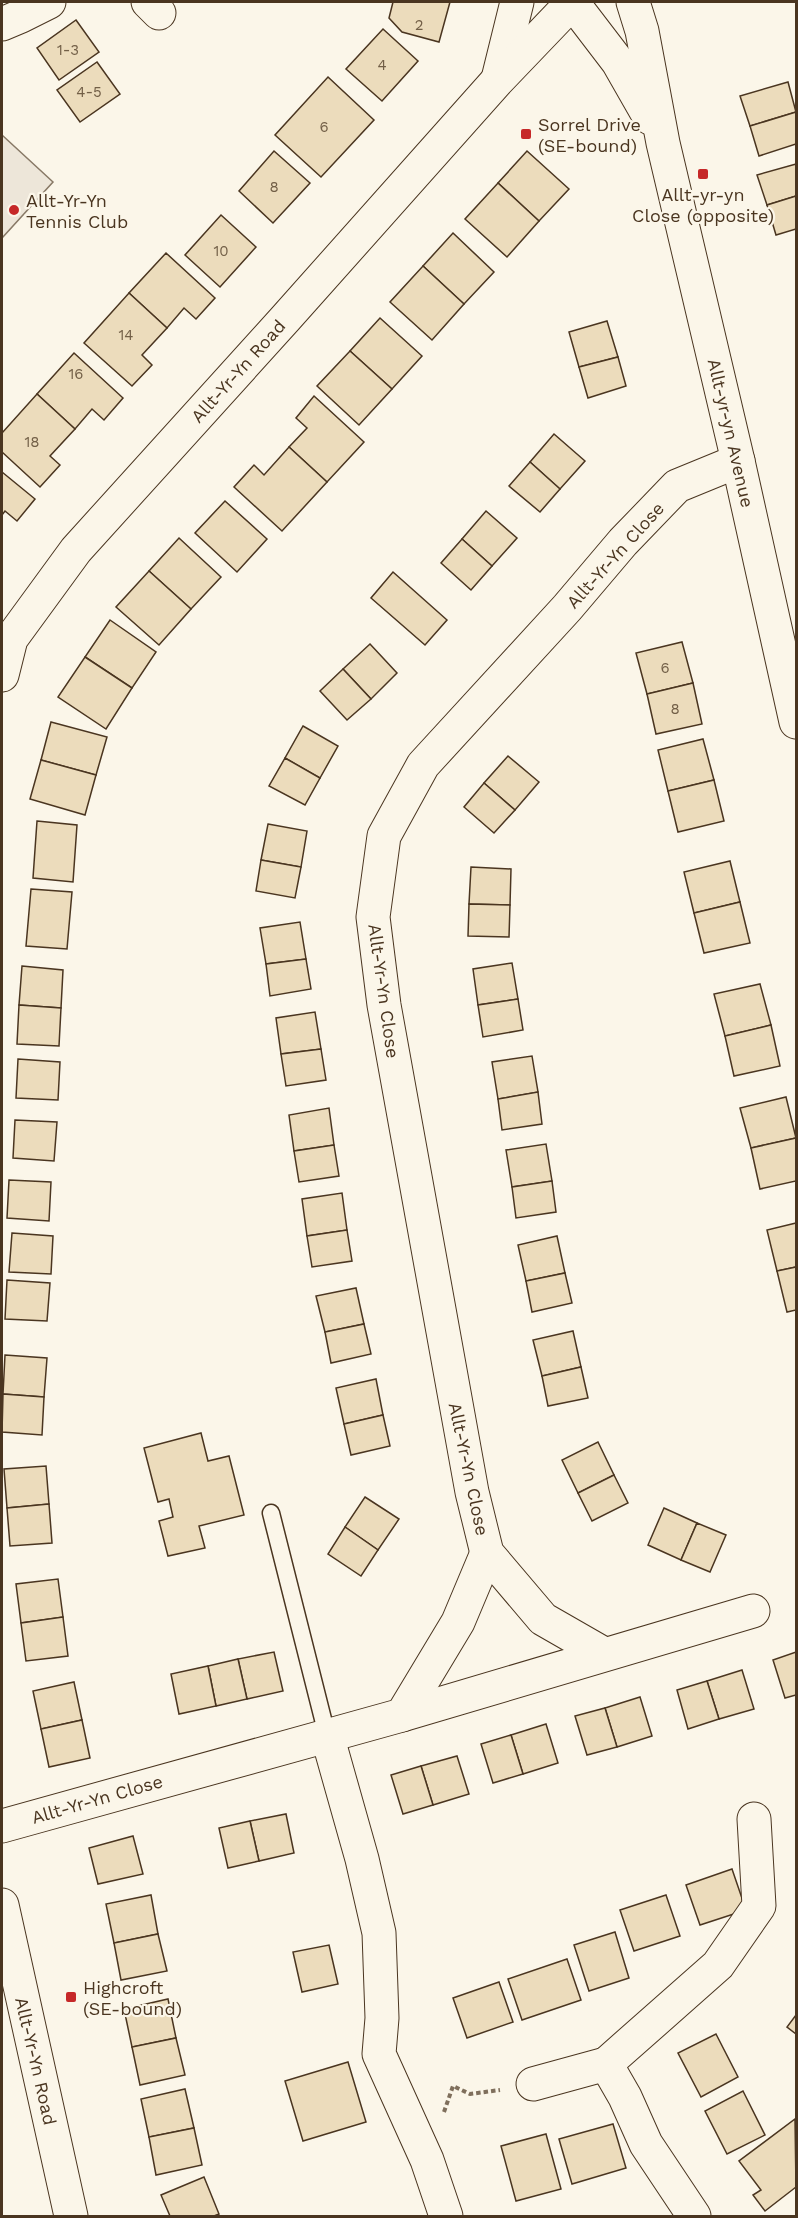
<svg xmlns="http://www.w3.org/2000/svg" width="798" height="2218" viewBox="0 0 798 2218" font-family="'Work Sans',sans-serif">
  <rect width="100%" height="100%" fill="#fbf6e9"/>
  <polygon fill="#ede6d9" stroke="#887966" stroke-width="1.5" points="2,135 53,182 2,238"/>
  <g fill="#ecdcbc" stroke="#4a3520" stroke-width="1.5">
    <polygon points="393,2 450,2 439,42 402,32 389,18"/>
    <polygon points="76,20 99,52 59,80 37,48"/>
    <polygon points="383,29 418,61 382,101 346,69"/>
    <polygon points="97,62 120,94 80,122 57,90"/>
    <polygon points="328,77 374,120 321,177 275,135"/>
    <polygon points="788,82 796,112 750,126 740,96"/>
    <polygon points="796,112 796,144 759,156 750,126"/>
    <polygon points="274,151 310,183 273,223 239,191"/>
    <polygon points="527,151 569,189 539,221 498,183"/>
    <polygon points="796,164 796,196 767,205 757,175"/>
    <polygon points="498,183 539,221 507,257 465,219"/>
    <polygon points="796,196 796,229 776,235 767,205"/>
    <polygon points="221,215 256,247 220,287 185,255"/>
    <polygon points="453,233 494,272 464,304 423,266"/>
    <polygon points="166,253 215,298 196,319 184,308 167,328 129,293"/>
    <polygon points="423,266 464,304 432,340 390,302"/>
    <polygon points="129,293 167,328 142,355 152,365 132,386 84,343"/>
    <polygon points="380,318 422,356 392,389 350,351"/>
    <polygon points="607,321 618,357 579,367 569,332"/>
    <polygon points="350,351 392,389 359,425 317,386"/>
    <polygon points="74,353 123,398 104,420 92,409 75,429 37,394"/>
    <polygon points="618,357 626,386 588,398 579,367"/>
    <polygon points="37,394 75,429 50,456 60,465 40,487 2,452 2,433"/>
    <polygon points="314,396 364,442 327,482 289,447 307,428 296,418"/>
    <polygon points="554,434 585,461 560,489 530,462"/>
    <polygon points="289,447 327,482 282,531 234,487 254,465 264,475"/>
    <polygon points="530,462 560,489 540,512 509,486"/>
    <polygon points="2,472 35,499 17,521 5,511 2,515"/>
    <polygon points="225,501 267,539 237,572 195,533"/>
    <polygon points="486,511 517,538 492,566 462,539"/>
    <polygon points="179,538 221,577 191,609 149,571"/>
    <polygon points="462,539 492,566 471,590 441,563"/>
    <polygon points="149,571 191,609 159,645 116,607"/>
    <polygon points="393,572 447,620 425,645 371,598"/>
    <polygon points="110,620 156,652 132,688 85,657"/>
    <polygon points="682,642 693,683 647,694 636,653"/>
    <polygon points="370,644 397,673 371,699 343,669"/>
    <polygon points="85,657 132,688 106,729 58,697"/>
    <polygon points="343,669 371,699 347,720 320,691"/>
    <polygon points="693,683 702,724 656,734 647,694"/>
    <polygon points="51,722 107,737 96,775 41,760"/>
    <polygon points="303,726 338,746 320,778 285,758"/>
    <polygon points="703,739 714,780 668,791 658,750"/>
    <polygon points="508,756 539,782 515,810 484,783"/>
    <polygon points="285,758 320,778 305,805 269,786"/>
    <polygon points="41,760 96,775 85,815 30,799"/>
    <polygon points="714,780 724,821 678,832 668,791"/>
    <polygon points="484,783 515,810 494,833 464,807"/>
    <polygon points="37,821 77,825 73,882 33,878"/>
    <polygon points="268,824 307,831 301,867 261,860"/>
    <polygon points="261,860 301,867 295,898 256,891"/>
    <polygon points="730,861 740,902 694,913 684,872"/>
    <polygon points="471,867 511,869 510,905 469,904"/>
    <polygon points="31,889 72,892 67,949 26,946"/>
    <polygon points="740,902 750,943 704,953 694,913"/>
    <polygon points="469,904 510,905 509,937 468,936"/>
    <polygon points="300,922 306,959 266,964 260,928"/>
    <polygon points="306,959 311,989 270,996 266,964"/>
    <polygon points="512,963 518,999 478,1005 473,969"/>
    <polygon points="22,966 63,970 61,1008 19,1005"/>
    <polygon points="760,984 771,1025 725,1036 714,994"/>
    <polygon points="518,999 523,1030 483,1037 478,1005"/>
    <polygon points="19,1005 61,1008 59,1046 17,1044"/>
    <polygon points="315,1012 321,1049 281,1054 276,1018"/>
    <polygon points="771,1025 780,1066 734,1076 725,1036"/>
    <polygon points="321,1049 326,1080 286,1086 281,1054"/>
    <polygon points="532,1056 538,1092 498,1099 492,1062"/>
    <polygon points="18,1059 60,1062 58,1100 16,1098"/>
    <polygon points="538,1092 542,1124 502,1130 498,1099"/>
    <polygon points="786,1097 796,1138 751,1148 740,1108"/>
    <polygon points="329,1108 334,1145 294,1151 289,1115"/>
    <polygon points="15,1120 57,1122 54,1161 13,1158"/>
    <polygon points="796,1138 796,1181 760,1189 751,1148"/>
    <polygon points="546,1144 552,1181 512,1187 506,1150"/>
    <polygon points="334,1145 339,1176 299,1182 294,1151"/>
    <polygon points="9,1180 51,1182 49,1221 7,1218"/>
    <polygon points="552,1181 556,1212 516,1218 512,1187"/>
    <polygon points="342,1193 347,1230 307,1236 302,1199"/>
    <polygon points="796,1223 796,1267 777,1271 767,1230"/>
    <polygon points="347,1230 352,1261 312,1267 307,1236"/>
    <polygon points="12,1233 53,1236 51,1274 9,1272"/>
    <polygon points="557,1236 565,1273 526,1281 518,1245"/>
    <polygon points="796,1267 796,1310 787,1312 777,1271"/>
    <polygon points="565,1273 572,1303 532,1312 526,1281"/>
    <polygon points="7,1280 50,1283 47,1321 5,1319"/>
    <polygon points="356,1288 364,1324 325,1332 316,1296"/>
    <polygon points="364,1324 371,1354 331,1363 325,1332"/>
    <polygon points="573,1331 581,1367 542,1376 533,1340"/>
    <polygon points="5,1355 47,1358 44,1397 3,1394"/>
    <polygon points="581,1367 588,1398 548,1406 542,1376"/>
    <polygon points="376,1379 383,1415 344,1424 336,1388"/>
    <polygon points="3,1394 44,1397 42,1435 2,1432"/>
    <polygon points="383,1415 390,1446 351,1455 344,1424"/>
    <polygon points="201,1433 208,1461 229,1456 244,1515 199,1526 205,1548 168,1556 159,1521 173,1517 169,1499 158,1502 144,1448"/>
    <polygon points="598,1442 614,1475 578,1493 562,1460"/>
    <polygon points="46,1466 49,1504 7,1508 4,1469"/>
    <polygon points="614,1475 628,1503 592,1521 578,1493"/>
    <polygon points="365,1497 399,1519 378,1550 345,1527"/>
    <polygon points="49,1504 52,1543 10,1546 7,1508"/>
    <polygon points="664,1508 697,1523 681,1560 648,1545"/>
    <polygon points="697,1523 726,1535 710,1572 681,1560"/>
    <polygon points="345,1527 378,1550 361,1576 328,1554"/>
    <polygon points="58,1579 63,1617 21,1623 16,1584"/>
    <polygon points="63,1617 68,1656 26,1661 21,1623"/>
    <polygon points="274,1652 283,1691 247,1699 238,1659"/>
    <polygon points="796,1652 796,1695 785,1698 773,1660"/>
    <polygon points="238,1659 247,1699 216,1706 208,1666"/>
    <polygon points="208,1666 216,1706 179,1714 171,1674"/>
    <polygon points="742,1670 754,1709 719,1719 707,1681"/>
    <polygon points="707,1681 719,1719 688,1729 677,1690"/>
    <polygon points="74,1682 82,1720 41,1729 33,1691"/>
    <polygon points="640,1697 652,1736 617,1747 605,1708"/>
    <polygon points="605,1708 617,1747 587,1755 575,1716"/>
    <polygon points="82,1720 90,1758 49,1767 41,1729"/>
    <polygon points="546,1724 558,1763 523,1774 511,1735"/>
    <polygon points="511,1735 523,1774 493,1783 481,1744"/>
    <polygon points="457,1756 469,1794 433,1805 421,1766"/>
    <polygon points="421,1766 433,1805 403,1814 391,1775"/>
    <polygon points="286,1814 294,1853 259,1861 250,1821"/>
    <polygon points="250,1821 259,1861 228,1868 219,1828"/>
    <polygon points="133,1836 143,1874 98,1884 89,1848"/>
    <polygon points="732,1869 746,1910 700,1925 686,1885"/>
    <polygon points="151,1895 158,1934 114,1943 106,1904"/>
    <polygon points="666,1895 680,1936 634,1951 620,1910"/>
    <polygon points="615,1932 629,1978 589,1991 574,1945"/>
    <polygon points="158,1934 167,1971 121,1980 114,1943"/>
    <polygon points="329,1945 338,1984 302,1992 293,1952"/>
    <polygon points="567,1959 581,2000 522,2020 508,1979"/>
    <polygon points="499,1982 513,2022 467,2038 453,1998"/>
    <polygon points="168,1999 176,2038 132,2047 124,2009"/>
    <polygon points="796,2015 796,2034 787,2027"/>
    <polygon points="716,2034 738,2077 701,2097 678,2053"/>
    <polygon points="176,2038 185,2075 140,2085 132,2047"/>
    <polygon points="348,2062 366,2122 303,2141 285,2081"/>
    <polygon points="185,2089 194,2128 149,2137 141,2099"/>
    <polygon points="743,2091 765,2135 727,2154 705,2111"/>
    <polygon points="795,2119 796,2187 765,2211 753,2195 761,2190 739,2161"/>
    <polygon points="613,2124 626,2168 572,2184 559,2139"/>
    <polygon points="194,2128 202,2165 156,2175 149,2137"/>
    <polygon points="546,2134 561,2189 516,2201 501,2146"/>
    <polygon points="204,2177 219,2214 214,2216 170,2216 161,2195"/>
  </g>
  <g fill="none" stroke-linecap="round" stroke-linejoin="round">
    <defs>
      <polyline id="service" points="271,1513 327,1735"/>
      <g id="minor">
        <polyline points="148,2 159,13"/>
        <polyline points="633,2 642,31 663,143 738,461 796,722"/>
        <polyline points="579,11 618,62 650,118"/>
        <polyline points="2,24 21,16 49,2"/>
        <polyline points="498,79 517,2"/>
        <polyline points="2,675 11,639 76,550 285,319 497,81 565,10"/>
        <polyline points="604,1654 543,1619 487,1553 472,1492 384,1005 373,917 384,836 423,765 567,608 623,542 677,486 738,461"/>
        <polyline points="402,1715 753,1611"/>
        <polyline points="327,1735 362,1859 379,1933 382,2018 379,2054 427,2160 446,2216"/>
        <polyline points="2,1826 402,1715 458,1622 487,1553"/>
        <polyline points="2,1905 71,2216"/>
        <polyline points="533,2084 606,2064"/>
        <polyline points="694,2216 646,2144 625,2097 606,2064 718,1965 759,1906 754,1819"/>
      </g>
    </defs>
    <use href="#service" stroke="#4a3520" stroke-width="19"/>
    <use href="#minor" stroke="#4a3520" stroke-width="35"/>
    <polyline stroke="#7f6f5c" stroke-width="4" stroke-dasharray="4.5 3" stroke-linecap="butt" points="444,2112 453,2086 470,2094 500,2090"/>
    <use href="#service" stroke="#fbf6e9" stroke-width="16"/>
    <use href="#minor" stroke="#fbf6e9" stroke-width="33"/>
  </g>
  <g fill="#c62828" stroke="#fbf6e9" stroke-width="2">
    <rect x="520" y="128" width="12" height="12" rx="3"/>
    <rect x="697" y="168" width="12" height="12" rx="3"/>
    <circle cx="14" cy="210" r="6"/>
    <rect x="65" y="1991" width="12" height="12" rx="3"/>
  </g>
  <g text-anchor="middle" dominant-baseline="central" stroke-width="4.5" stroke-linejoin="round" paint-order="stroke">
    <g font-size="15" fill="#725f47">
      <text x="419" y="25">2</text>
      <text x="68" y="50">1-3</text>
      <text x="382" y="65">4</text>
      <text x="89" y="92">4-5</text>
      <text x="324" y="127">6</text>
      <text x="274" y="187">8</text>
      <text x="221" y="251">10</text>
      <text x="126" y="335">14</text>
      <text x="76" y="374">16</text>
      <text x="32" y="442">18</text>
      <text x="665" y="668">6</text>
      <text x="675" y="709">8</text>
    </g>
    <g font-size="18" fill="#4a3520" stroke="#fbf6e9" text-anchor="start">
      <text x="538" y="124">Sorrel Drive<tspan x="538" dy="21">(SE-bound)</tspan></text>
      <text x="703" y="194" text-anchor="middle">Allt-yr-yn<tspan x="703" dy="21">Close (opposite)</tspan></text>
      <text x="26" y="200">Allt-Yr-Yn<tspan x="26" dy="21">Tennis Club</tspan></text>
      <text x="83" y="1987">Highcroft<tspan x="83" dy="21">(SE-bound)</tspan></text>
    </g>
    <g font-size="18" fill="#4a3520" stroke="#fbf6e9">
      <text transform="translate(238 371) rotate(-48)">Allt-Yr-Yn Road</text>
      <text transform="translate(731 433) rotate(77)">Allt-yr-yn Avenue</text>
      <text transform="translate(615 555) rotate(-48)">Allt-Yr-Yn Close</text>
      <text transform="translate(384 991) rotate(82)">Allt-Yr-Yn Close</text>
      <text transform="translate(469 1469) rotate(78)">Allt-Yr-Yn Close</text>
      <text transform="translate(97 1799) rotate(-16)">Allt-Yr-Yn Close</text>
      <text transform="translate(36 2061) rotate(77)">Allt-Yr-Yn Road</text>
    </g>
  </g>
  <rect width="798" height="2218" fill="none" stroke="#4a3520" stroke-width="6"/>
</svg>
